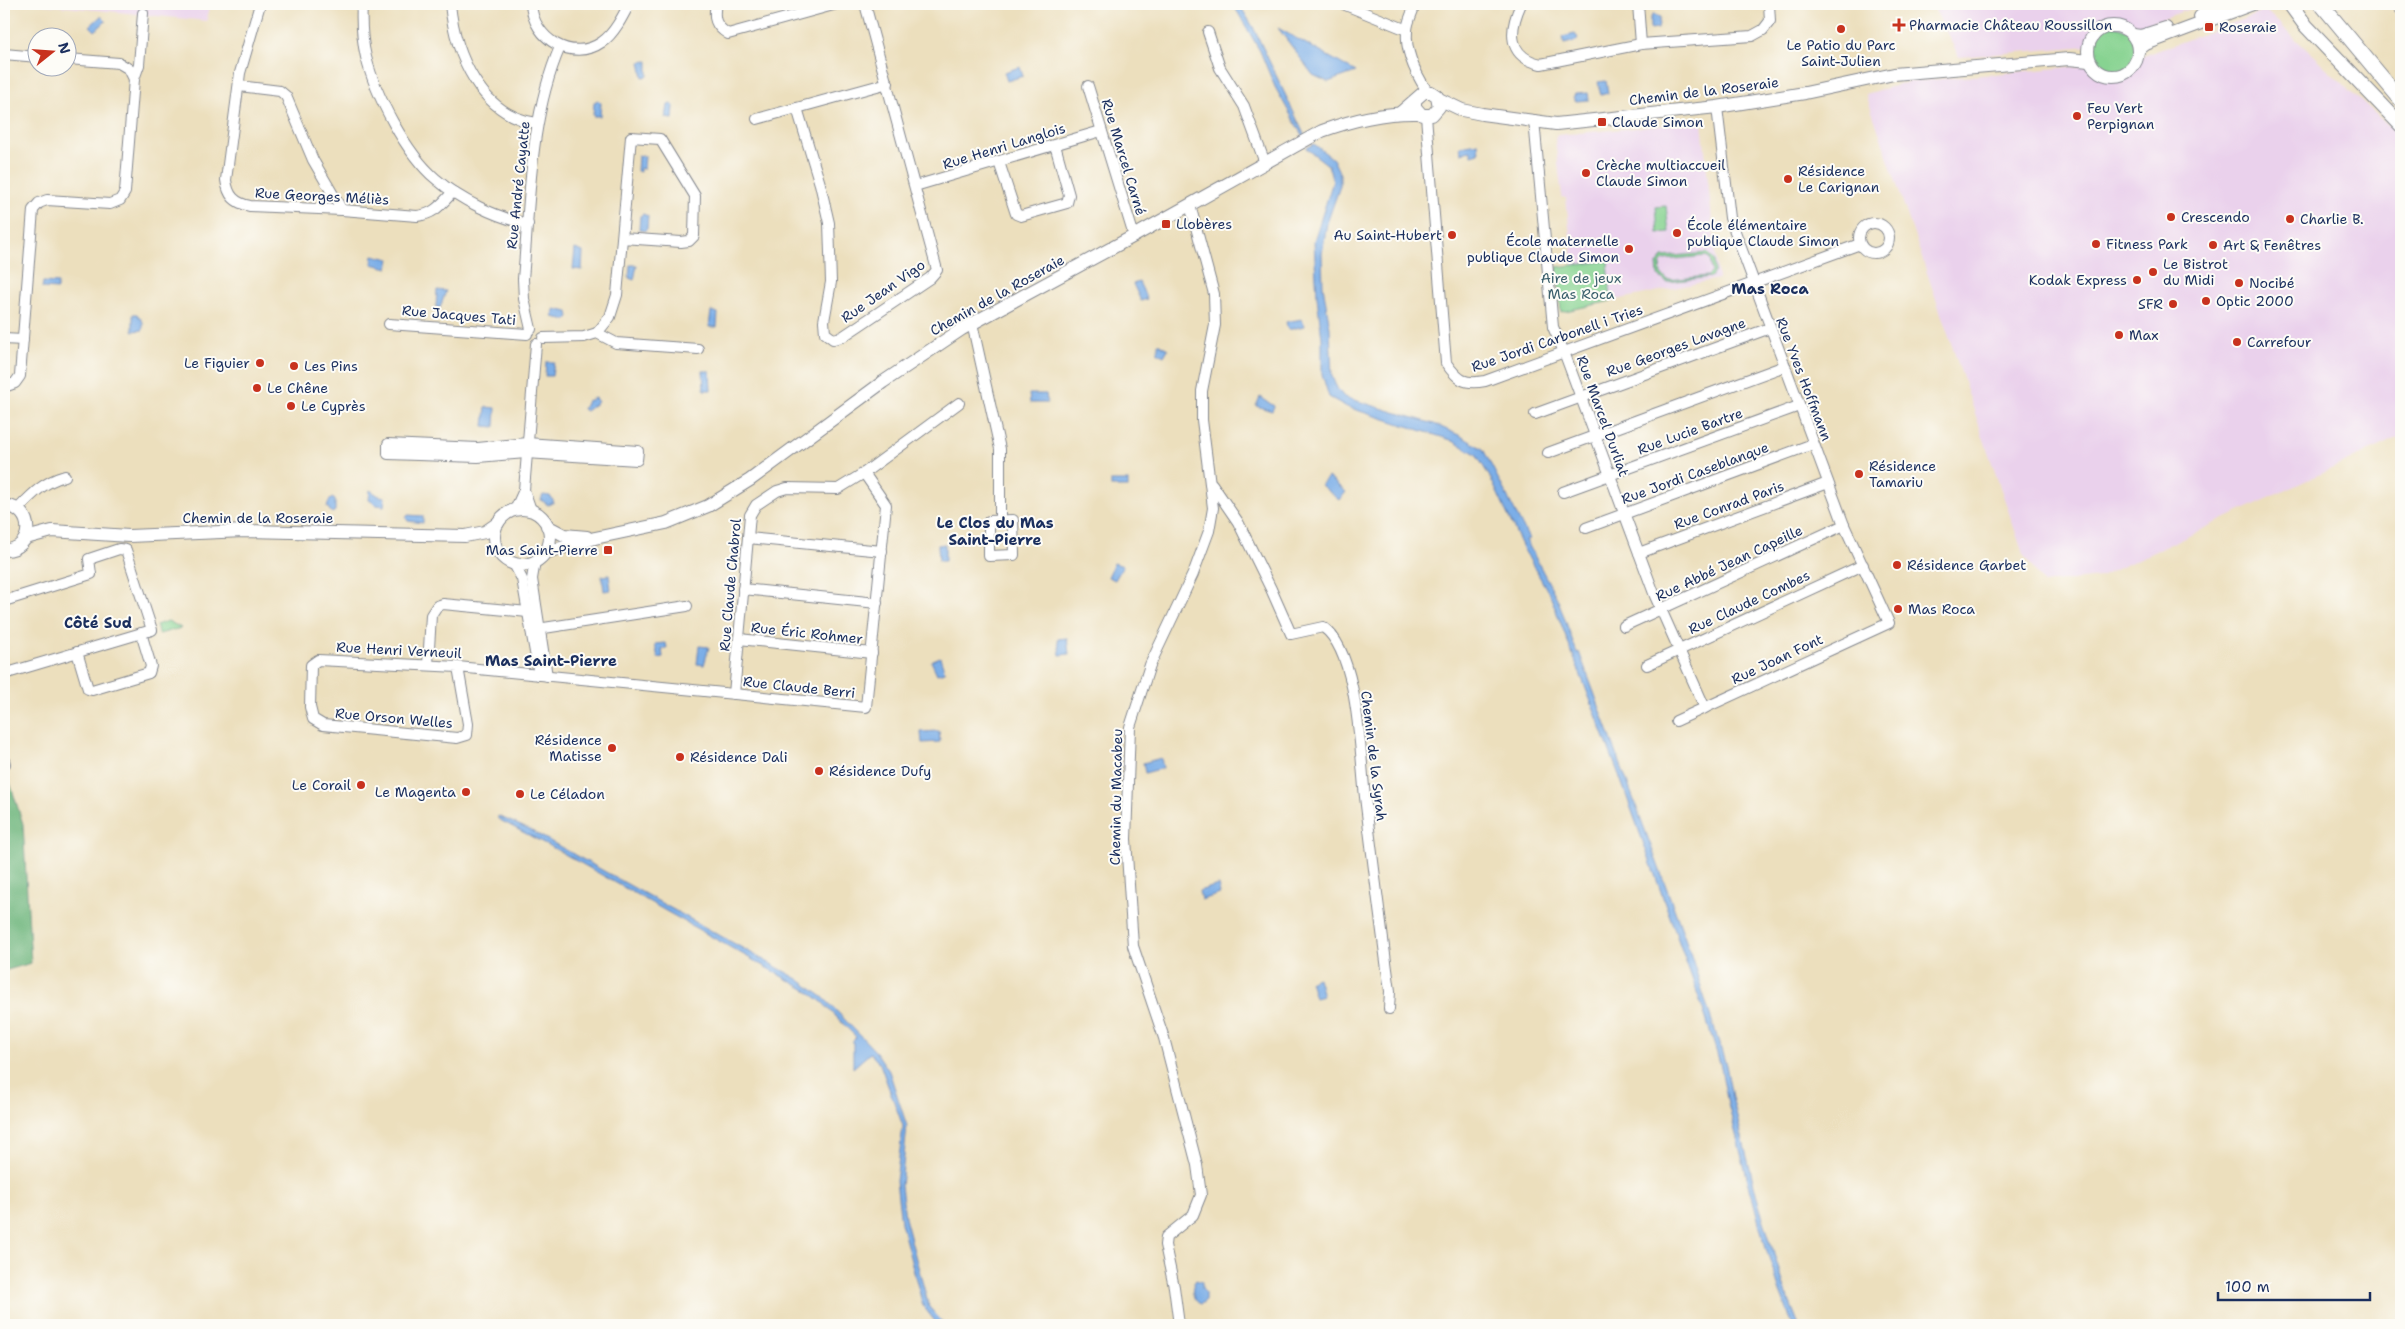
<svg xmlns="http://www.w3.org/2000/svg" width="2405" height="1329" viewBox="0 0 2405 1329" font-family="'Shantell Sans',sans-serif">
  <rect width="100%" height="100%" fill="#fdfcf7"/>
  <filter id="ink" filterUnits="userSpaceOnUse"><feTurbulence type="fractalNoise" baseFrequency=".02" numOctaves="2"/><feDisplacementMap in="SourceGraphic" scale="10" xChannelSelector="R" yChannelSelector="G"/><feConvolveMatrix kernelMatrix="1 2 1 2 8 2 1 2 1" color-interpolation-filters="sRGB"/></filter>
  <filter id="wash" filterUnits="userSpaceOnUse"><feTurbulence type="fractalNoise" baseFrequency=".0096" numOctaves="4" result="noise"/><feDisplacementMap in="SourceGraphic" scale="20" xChannelSelector="R" yChannelSelector="G"/><feGaussianBlur stdDeviation="1.12" result="paint"/><feColorMatrix in="noise" values="0 0 0 0 0 0 0 0 0 0 0 0 0 0 0 0 0 1.4 0 .05"/><feComposite in="paint" operator="in"/></filter>
  <g filter="url(#wash)">
    <rect width="100%" height="100%" fill="#ecdfbd"/>
    <g fill="#ead1ec">
      <polygon points="37,4 209,4 207,21"/>
      <polygon points="1932,4 2204,4 2144,25 2126,29 2119,26 2091,38 2088,46 1959,57"/>
      <polygon points="2266,11 2401,138 2401,436 2100,577 2043,583 2023,554 1866,94 1909,82 2092,65 2099,72 2113,76 2128,71 2137,58"/>
      <polygon points="1702,122 1718,279 1611,301 1607,261 1573,265 1566,198 1562,197 1555,139 1557,135"/>
    </g>
    <g fill="#87d391" stroke="#518178" fill-rule="evenodd">
      <circle cx="2113" cy="51" r="25"/>
      <polygon points="1666,206 1669,232 1658,233 1656,207"/>
      <path d="M 1707,253 L 1714,260 L 1715,271 L 1711,277 L 1667,282 L 1658,276 L 1657,264 L 1663,257 ZM 1705,256 L 1710,258 L 1712,272 L 1708,276 L 1668,280 L 1661,275 L 1660,264 L 1664,260 Z"/>
      <polygon points="1608,261 1611,301 1561,312 1557,267"/>
      <polygon points="168,621 181,628 159,634 156,625"/>
    </g>
    <polygon fill="#6db57b" stroke="#44726c" points="4,764 23,824 31,963 4,971"/>
    <g fill="#7baee7" stroke="#4b6ea2">
      <polygon points="1233,4 1239,4 1253,27 1305,136 1303,137 1275,87 1260,51"/>
      <polygon points="1653,14 1660,17 1658,29 1650,30 1650,19"/>
      <polygon points="101,16 106,21 95,31 90,26"/>
      <polygon points="1278,28 1356,72 1328,82 1313,75"/>
      <polygon points="1575,34 1578,38 1576,41 1564,44 1562,37"/>
      <polygon points="648,61 648,76 643,77 640,62"/>
      <polygon points="1020,67 1023,76 1007,81 1004,72"/>
      <polygon points="1606,81 1608,93 1601,95 1598,82"/>
      <polygon points="1588,93 1589,100 1576,101 1573,98 1575,94"/>
      <polygon points="598,100 601,103 600,116 593,116 594,102"/>
      <polygon points="671,104 674,106 673,119 666,118 668,105"/>
      <polygon points="1478,143 1479,153 1472,155 1471,151 1461,153 1460,146"/>
      <polygon points="1314,144 1333,159 1340,174 1340,186 1327,223 1322,254 1323,286 1330,328 1332,377 1338,390 1344,397 1434,424 1461,436 1483,449 1529,539 1526,540 1558,600 1577,653 1579,652 1688,946 1726,1065 1732,1097 1759,1205 1787,1295 1799,1325 1793,1325 1780,1292 1764,1242 1728,1104 1720,1063 1702,1006 1619,775 1550,595 1524,550 1491,479 1476,454 1451,440 1347,407 1329,397 1322,374 1322,338 1317,297 1314,241 1333,181 1328,165 1306,148"/>
      <polygon points="638,156 645,156 644,169 640,168 640,172 637,171"/>
      <polygon points="643,214 648,216 647,229 644,231 639,229 640,216"/>
      <polygon points="575,249 583,252 582,270 573,269"/>
      <polygon points="373,255 390,259 388,268 372,264"/>
      <polygon points="630,265 637,265 634,280 629,278"/>
      <polygon points="43,282 58,283 57,289 42,288"/>
      <polygon points="1139,282 1147,299 1141,301 1133,284"/>
      <polygon points="437,290 446,291 440,308 436,307"/>
      <polygon points="555,309 568,312 569,317 566,320 553,317"/>
      <polygon points="711,311 718,313 717,327 709,327"/>
      <polygon points="133,314 137,314 143,322 143,330 133,331"/>
      <polygon points="1302,319 1304,326 1288,330 1286,322"/>
      <polygon points="1158,343 1168,349 1164,356 1158,353"/>
      <polygon points="546,362 554,362 552,376 545,376"/>
      <polygon points="703,371 710,371 711,390 704,390"/>
      <polygon points="1029,394 1046,394 1047,403 1030,403"/>
      <polygon points="1260,397 1274,406 1272,411 1256,406"/>
      <polygon points="595,398 598,402 586,411 583,409 587,401"/>
      <polygon points="486,407 496,408 495,427 484,426"/>
      <polygon points="1328,477 1346,492 1339,500 1321,485"/>
      <rect x="1111" y="481" width="17" height="6"/>
      <polygon points="370,490 379,496 385,497 384,506 377,505 369,500"/>
      <polygon points="543,495 550,496 554,502 548,505 541,500"/>
      <polygon points="332,498 335,500 335,511 332,513 327,507 329,501"/>
      <polygon points="408,515 423,516 423,523 408,521 406,518"/>
      <polygon points="945,544 945,561 939,561 938,545"/>
      <polygon points="1114,563 1123,566 1115,580 1108,577"/>
      <polygon points="609,575 611,590 604,591 602,576"/>
      <polygon points="1067,638 1069,654 1060,655 1058,639"/>
      <polygon points="666,643 667,648 662,649 663,657 658,658 655,644"/>
      <polygon points="699,646 709,647 704,665 697,664"/>
      <polygon points="940,657 945,672 937,674 931,661"/>
      <polygon points="939,731 940,742 922,743 921,732"/>
      <polygon points="1161,758 1163,768 1145,773 1143,763"/>
      <polygon points="498,816 530,830 798,979 824,998 876,1052 889,1071 907,1126 901,1186 905,1218 929,1307 945,1325 938,1325 923,1306 901,1223 896,1181 903,1126 880,1064 870,1053 853,1068 853,1040 856,1037 822,1002 806,990 561,852 498,819"/>
      <polygon points="1218,885 1220,894 1201,900 1199,891"/>
      <polygon points="1318,978 1323,996 1315,998 1310,981"/>
      <path d="M 1196,1280 L 1202,1282 L 1202,1289 L 1206,1293 L 1206,1300 L 1201,1304 C 1192,1301 1190,1287 1196,1280 Z"/>
    </g>
  </g>
  <g filter="url(#ink)">
    <g fill="none" stroke-linecap="round" stroke-linejoin="round">
      <defs>
        <g id="minor">
          <path d="M 260,4 L 240,73 L 226,180 C 228,196 235,203 250,206 L 342,210 L 417,216 C 435,214 441,204 453,192"/>
          <path d="M 362,4 C 361,21 362,40 366,57 C 375,94 406,154 436,179 C 460,200 497,218 528,224"/>
          <path d="M 450,4 C 455,54 481,116 537,123"/>
          <path d="M 531,4 C 533,39 572,63 602,42 C 614,34 623,16 629,4"/>
          <path d="M 716,4 C 713,18 715,26 728,34 L 837,4"/>
          <polyline points="1343,4 1407,30"/>
          <path d="M 1415,4 C 1413,12 1407,22 1407,31 C 1405,52 1416,74 1427,91"/>
          <path d="M 1521,4 C 1509,30 1507,57 1541,64 L 1641,44 L 1752,36 L 1763,30 L 1770,21 L 1769,4"/>
          <polyline points="1638,4 1641,44"/>
          <polyline points="1208,32 1220,68 1244,106 1265,163"/>
          <polyline points="4,54 38,57"/>
          <polyline points="68,59 119,63 129,69 134,79"/>
          <polyline points="239,86 280,91 286,96 313,160 342,210"/>
          <polyline points="1088,86 1134,236"/>
          <polyline points="797,108 820,184 829,223 831,282 824,321 825,333 833,339 842,337 930,278 937,270 865,4"/>
          <path d="M 1426,116 L 1446,363 C 1458,380 1464,385 1485,381 L 1860,244"/>
          <polyline points="757,119 888,83"/>
          <polyline points="1534,120 1553,327 1564,352 1655,596 1705,708"/>
          <polyline points="999,162 1016,214 1021,216 1067,203 1069,195 1055,145"/>
          <polyline points="915,186 1101,131"/>
          <circle cx="1874" cy="238" r="15"/>
          <polyline points="972,323 1000,449 1000,521"/>
          <polyline points="389,324 527,334"/>
          <path d="M 531,329 L 524,299 L 523,279 C 530,202 529,119 560,47"/>
          <polyline points="597,333 610,317 617,295 631,137 660,139 695,196 694,236 689,241 681,242 622,238"/>
          <polyline points="543,338 584,337 597,333 616,343 698,349"/>
          <polyline points="4,339 23,340"/>
          <polyline points="4,387 15,383 20,376 33,210 39,203 47,200 110,204 120,200 125,192 134,79 139,65 143,13"/>
          <polyline points="1535,414 1770,328"/>
          <polygon points="527,443 638,451 637,460 526,453 478,457 388,454 388,444 478,448"/>
          <polyline points="1548,453 1785,366"/>
          <path d="M 1212,484 L 1238,522 L 1271,589 L 1291,634 L 1323,627 C 1359,652 1360,756 1365,797 C 1373,862 1381,927 1390,991 L 1389,1009"/>
          <polyline points="1563,492 1799,406"/>
          <path d="M 18,509 C 33,493 44,482 65,476"/>
          <polyline points="515,510 524,490"/>
          <polyline points="531,510 524,490 536,344"/>
          <polygon points="1013,520 1014,555 989,556 989,521"/>
          <polyline points="1586,528 1813,444"/>
          <polyline points="748,538 882,551"/>
          <polyline points="1639,553 1828,483"/>
          <polyline points="535,561 532,579 547,676"/>
          <polyline points="514,564 522,579 539,675"/>
          <polyline points="743,589 877,603"/>
          <polyline points="4,601 91,574 89,559 119,549 126,550 152,630 4,674"/>
          <polyline points="1624,626 1844,525"/>
          <polyline points="531,630 687,606"/>
          <polyline points="739,639 872,653"/>
          <polyline points="77,652 88,689 92,690 149,673 151,666 141,633"/>
          <polyline points="428,665 431,615 437,606 443,604 528,612"/>
          <polyline points="1647,665 1863,565"/>
          <polyline points="458,667 468,724 467,735 457,738 323,725 313,719 310,707 311,665 318,660 458,667 866,707 886,505 864,473"/>
          <polyline points="734,694 750,515 756,505 777,491 787,488 838,489 864,473 959,403"/>
          <polyline points="1676,721 1889,623 1844,525 1730,218 1717,107"/>
          <polyline points="4,760 5,764"/>
          <polyline points="1179,1325 1174,1287 1165,1245 1166,1237 1193,1215 1201,1195 1197,1165 1164,1038 1133,946 1126,839 1130,727 1150,665 1193,574 1209,531 1213,508 1202,420 1202,391 1215,325 1214,294 1190,205"/>
        </g>
        <g id="tertiary">
          <circle cx="2113" cy="51" r="25"/>
          <polyline points="2133,35 2141,36 2166,28"/>
          <polyline points="2138,50 2146,44 2253,4"/>
          <polyline points="1439,99 1462,110 1482,114 1556,124 1717,107 1805,93 1894,74 2069,59 2089,61"/>
          <polyline points="1400,113 1424,92 1431,92 1437,96 1439,107 1432,115 1422,115 1415,107 1415,100"/>
          <path d="M 4,505 C 36,508 34,551 4,550"/>
          <circle cx="522" cy="537" r="28"/>
          <polyline points="547,526 564,535 587,537"/>
          <polyline points="26,538 52,531 129,536 244,531 465,536 485,532 498,523"/>
          <path d="M 544,553 L 595,538 L 666,523 L 708,506 L 750,480 L 883,382 L 962,329 L 1134,236 L 1322,131 C 1354,119 1386,112 1419,113"/>
        </g>
        <g id="secondary">
          <polyline points="2290,4 2306,26 2401,125"/>
          <polyline points="2321,4 2401,100"/>
          <polyline points="2400,4 2401,7"/>
          <polyline points="2201,17 2220,4"/>
        </g>
      </defs>
      <use href="#minor" stroke="#84878e" stroke-width="12"/>
      <use href="#tertiary" stroke="#84878e" stroke-width="14"/>
      <use href="#secondary" stroke="#84878e" stroke-width="16"/>
      <use href="#minor" stroke="#fff" stroke-width="10"/>
      <use href="#tertiary" stroke="#fff" stroke-width="12"/>
      <use href="#secondary" stroke="#fff" stroke-width="14"/>
    </g>
  </g>
  <g fill="#c8321e" stroke="#fdfcf7" stroke-width="2">
    <path d="M1896.5 17.5h5v5h5v5h-5v5h-5v-5h-5v-5h5z"/>
    <rect x="2204" y="22" width="10" height="10" rx="2.5"/>
    <circle cx="1841" cy="29" r="5"/>
    <circle cx="2077" cy="116" r="5"/>
    <rect x="1597" y="117" width="10" height="10" rx="2.5"/>
    <circle cx="1586" cy="173" r="5"/>
    <circle cx="1788" cy="179" r="5"/>
    <circle cx="2171" cy="217" r="5"/>
    <circle cx="2290" cy="219" r="5"/>
    <rect x="1161" y="219" width="10" height="10" rx="2.5"/>
    <circle cx="1677" cy="233" r="5"/>
    <circle cx="1452" cy="235" r="5"/>
    <circle cx="2096" cy="244" r="5"/>
    <circle cx="2213" cy="245" r="5"/>
    <circle cx="1629" cy="249" r="5"/>
    <circle cx="2153" cy="272" r="5"/>
    <circle cx="2137" cy="280" r="5"/>
    <circle cx="2239" cy="283" r="5"/>
    <circle cx="2206" cy="301" r="5"/>
    <circle cx="2173" cy="304" r="5"/>
    <circle cx="2119" cy="335" r="5"/>
    <circle cx="2237" cy="342" r="5"/>
    <circle cx="260" cy="363" r="5"/>
    <circle cx="294" cy="366" r="5"/>
    <circle cx="257" cy="388" r="5"/>
    <circle cx="291" cy="406" r="5"/>
    <circle cx="1859" cy="474" r="5"/>
    <rect x="603" y="545" width="10" height="10" rx="2.5"/>
    <circle cx="1897" cy="565" r="5"/>
    <circle cx="1898" cy="609" r="5"/>
    <circle cx="612" cy="748" r="5"/>
    <circle cx="680" cy="757" r="5"/>
    <circle cx="819" cy="771" r="5"/>
    <circle cx="361" cy="785" r="5"/>
    <circle cx="466" cy="792" r="5"/>
    <circle cx="520" cy="794" r="5"/>
  </g>
  <g text-anchor="middle" dominant-baseline="central" stroke-width="4" stroke-linejoin="round" paint-order="stroke">
    <g font-size="14" fill="#1b2f5e" stroke="#fdfcf7" text-anchor="start">
      <text x="1909" y="25">Pharmacie Château Roussillon</text>
      <text x="2219" y="27">Roseraie</text>
      <text x="1841" y="45" text-anchor="middle">Le Patio du Parc<tspan x="1841" dy="16">Saint-Julien</tspan></text>
      <text x="2087" y="108">Feu Vert<tspan x="2087" dy="16">Perpignan</tspan></text>
      <text x="1612" y="122">Claude Simon</text>
      <text x="1596" y="165">Crèche multiaccueil<tspan x="1596" dy="16">Claude Simon</tspan></text>
      <text x="1798" y="171">Résidence<tspan x="1798" dy="16">Le Carignan</tspan></text>
      <text x="2181" y="217">Crescendo</text>
      <text x="2300" y="219">Charlie B.</text>
      <text x="1176" y="224">Llobères</text>
      <text x="1687" y="225">École élémentaire<tspan x="1687" dy="16">publique Claude Simon</tspan></text>
      <text x="1442" y="235" text-anchor="end">Au Saint-Hubert</text>
      <text x="1619" y="241" text-anchor="end">École maternelle<tspan x="1619" dy="16">publique Claude Simon</tspan></text>
      <text x="2106" y="244">Fitness Park</text>
      <text x="2223" y="245">Art &amp; Fenêtres</text>
      <text x="2163" y="264">Le Bistrot<tspan x="2163" dy="16">du Midi</tspan></text>
      <text x="2127" y="280" text-anchor="end">Kodak Express</text>
      <text x="2249" y="283">Nocibé</text>
      <text x="2216" y="301">Optic 2000</text>
      <text x="2163" y="304" text-anchor="end">SFR</text>
      <text x="2129" y="335">Max</text>
      <text x="2247" y="342">Carrefour</text>
      <text x="250" y="363" text-anchor="end">Le Figuier</text>
      <text x="304" y="366">Les Pins</text>
      <text x="267" y="388">Le Chêne</text>
      <text x="301" y="406">Le Cyprès</text>
      <text x="1869" y="466">Résidence<tspan x="1869" dy="16">Tamariu</tspan></text>
      <text x="598" y="550" text-anchor="end">Mas Saint-Pierre</text>
      <text x="1907" y="565">Résidence Garbet</text>
      <text x="1908" y="609">Mas Roca</text>
      <text x="602" y="740" text-anchor="end">Résidence<tspan x="602" dy="16">Matisse</tspan></text>
      <text x="690" y="757">Résidence Dali</text>
      <text x="829" y="771">Résidence Dufy</text>
      <text x="351" y="785" text-anchor="end">Le Corail</text>
      <text x="456" y="792" text-anchor="end">Le Magenta</text>
      <text x="530" y="794">Le Céladon</text>
    </g>
    <g font-size="14" fill="#1b2f5e" stroke="#fdfcf7">
      <text transform="translate(1704 91) rotate(-7)">Chemin de la Roseraie</text>
      <text transform="translate(1004 146) rotate(-17)">Rue Henri Langlois</text>
      <text transform="translate(1124 157) rotate(73)">Rue Marcel Carné</text>
      <text transform="translate(518 185) rotate(-84)">Rue André Cayatte</text>
      <text transform="translate(322 196) rotate(3)">Rue Georges Méliès</text>
      <text transform="translate(883 291) rotate(-35)">Rue Jean Vigo</text>
      <text transform="translate(997 295) rotate(-29)">Chemin de la Roseraie</text>
      <text transform="translate(459 315) rotate(5)">Rue Jacques Tati</text>
      <text transform="translate(1557 338) rotate(-19)">Rue Jordi Carbonell i Tries</text>
      <text transform="translate(1676 347) rotate(-20)">Rue Georges Lavagne</text>
      <text transform="translate(1804 379) rotate(69)">Rue Yves Hoffmann</text>
      <text transform="translate(1603 416) rotate(70)">Rue Marcel Durliat</text>
      <text transform="translate(1690 431) rotate(-20)">Rue Lucie Bartre</text>
      <text transform="translate(1695 473) rotate(-20)">Rue Jordi Caseblanque</text>
      <text transform="translate(1729 505) rotate(-20)">Rue Conrad Paris</text>
      <text x="258" y="518">Chemin de la Roseraie</text>
      <text transform="translate(1729 563) rotate(-25)">Rue Abbé Jean Capeille</text>
      <text transform="translate(730 585) rotate(-85)">Rue Claude Chabrol</text>
      <text transform="translate(1749 602) rotate(-25)">Rue Claude Combes</text>
      <text transform="translate(807 633) rotate(6)">Rue Éric Rohmer</text>
      <text transform="translate(399 650) rotate(3)">Rue Henri Verneuil</text>
      <text transform="translate(1777 659) rotate(-25)">Rue Joan Font</text>
      <text transform="translate(799 687) rotate(6)">Rue Claude Berri</text>
      <text transform="translate(394 718) rotate(5)">Rue Orson Welles</text>
      <text transform="translate(1374 756) rotate(83)">Chemin de la Syrah</text>
      <text transform="translate(1116 797) rotate(-89)">Chemin du Macabeu</text>
    </g>
    <g font-size="14" fill="#3b606d" stroke="#fdfcf7">
      <text x="1581" y="278">Aire de jeux<tspan x="1581" dy="16">Mas Roca</tspan></text>
    </g>
    <g font-size="15" font-weight="bold" fill="#1b2f5e" stroke="#fdfcf7">
      <text x="1770" y="289">Mas Roca</text>
      <text x="995" y="523">Le Clos du Mas<tspan x="995" dy="17">Saint-Pierre</tspan></text>
      <text x="98" y="623">Côté Sud</text>
      <text x="551" y="661">Mas Saint-Pierre</text>
    </g>
  </g>
  <rect width="2405" height="1329" fill="none" stroke="#fdfcf7" stroke-width="20"/>
  <g transform="translate(52 52) rotate(73)"><circle r="24" fill="#fdfcf7" stroke="#a3aaba"/>
  <path d="M0-4L9 19L0 12L-9 19Z" fill="#c8321e"/>
  <text y="-8" font-size="14" font-weight="bold" text-anchor="middle" fill="#1b2f5e">N</text>
  </g>
  <path d="M2218 1292v8h152v-8" fill="none" stroke="#1b2f5e" stroke-width="2.5"/>
  <text x="2225" y="1292" font-size="15" fill="#1b2f5e" stroke="#fdfcf7" stroke-width="4" paint-order="stroke">100 m</text>
</svg>
